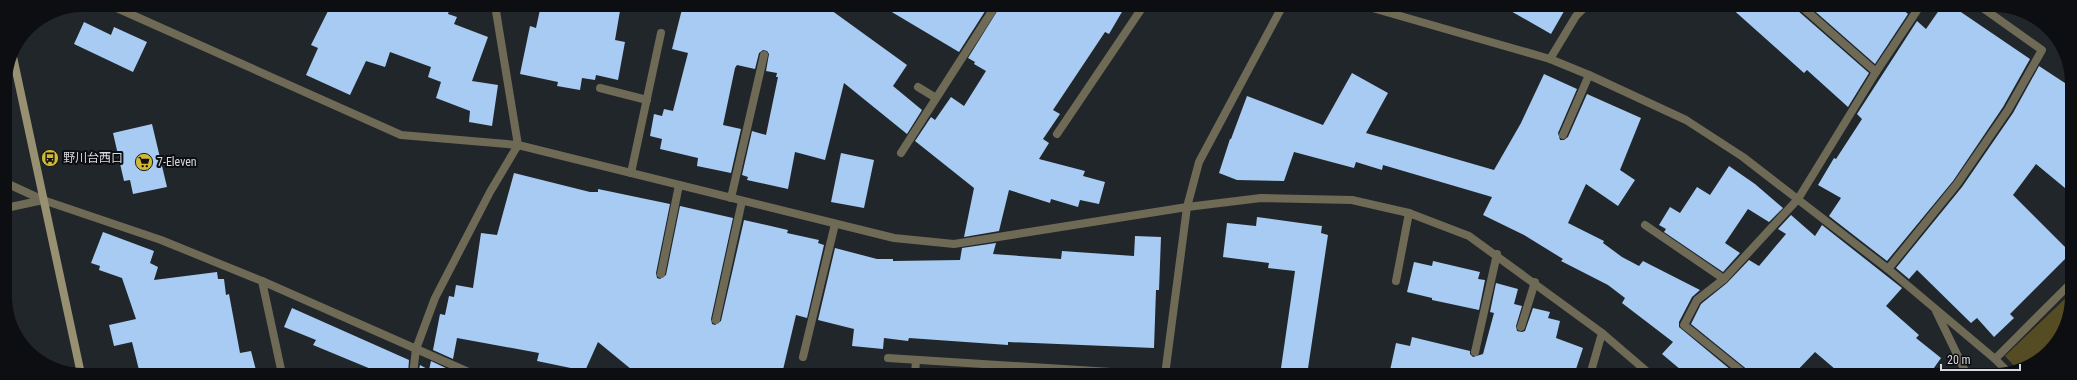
<svg xmlns="http://www.w3.org/2000/svg" width="2077" height="380" viewBox="0 0 2077 380" font-family="'Roboto Condensed','Noto Sans JP',sans-serif">
  <rect width="100%" height="100%" fill="#21262b"/>
  <polygon fill="#554c23" points="2071,293 2071,307 2046,355 2016,368 2005,356"/>
  <g fill="#a7cbf2">
    <polygon points="331,5 451,5 448,14 457,17 454,24 488,37 472,81 498,85 492,126 469,122 470,111 436,98 441,82 428,77 431,67 390,52 385,67 366,61 350,95 306,75 318,48 311,45"/>
    <polygon points="541,5 621,5 615,40 625,42 618,80 596,75 595,80 582,78 580,90 557,86 558,82 520,74 530,26 536,28"/>
    <polygon points="683,5 824,5 907,65 893,86 922,110 907,134 844,83 825,160 795,152 788,189 747,180 748,177 742,175 752,131 766,135 778,77 776,77 777,73 766,71 769,54 767,51 763,50 759,53 755,69 737,65 735,68 723,125 741,129 731,173 697,166 698,158 660,149 662,139 650,136 654,114 662,116 664,109 673,111 688,53 672,49"/>
    <polygon points="880,5 989,5 959,52"/>
    <polygon points="1001,5 1126,5 1109,34 1105,32 1053,110 1060,114 1043,139 1049,143 1039,159 1085,171 1083,176 1105,182 1099,204 1080,200 1078,207 1051,199 1050,203 1009,190 999,231 964,237 974,188 915,141 931,117 935,120 951,97 964,106 986,71 974,64 975,62 968,58"/>
    <polygon points="1502,6 1567,6 1551,34"/>
    <polygon points="1729,6 1796,6 1797,10 1869,73 1848,107 1807,70 1804,73"/>
    <polygon points="1809,6 1899,6 1908,14 1875,64"/>
    <polygon points="1942,6 1952,6 2030,59 2003,107 1953,181 1887,261 1829,216 1841,198 1818,185 1834,158 1836,159 1862,119 1857,114 1917,21 1926,29"/>
    <polygon points="84,22 111,35 114,27 147,42 133,72 74,44"/>
    <polygon points="2039,66 2071,87 2071,193 2036,164 2013,195 2071,253 2010,314 2014,318 1994,337 1977,318 1971,323 1917,270 1909,279 1896,268 1962,187 2013,113"/>
    <polygon points="1352,73 1388,93 1366,133 1494,170 1521,123 1544,74 1577,89 1558,133 1560,140 1564,140 1568,137 1587,94 1641,118 1620,170 1635,180 1618,206 1586,184 1568,223 1604,241 1603,243 1622,257 1639,266 1643,261 1700,290 1692,297 1679,322 1679,327 1737,375 1687,375 1662,354 1673,342 1622,303 1625,298 1608,285 1561,261 1563,259 1524,235 1483,215 1492,197 1383,165 1382,170 1356,162 1354,168 1294,152 1284,181 1237,180 1219,173 1230,139 1231,139 1247,96 1323,125"/>
    <polygon points="152,124 167,187 133,194 130,180 124,181 113,133"/>
    <polygon points="841,153 874,160 864,208 831,202"/>
    <polygon points="1729,166 1755,184 1783,208 1769,222 1748,209 1725,243 1740,253 1723,272 1664,232 1666,229 1659,225 1670,207 1680,213 1697,187 1710,195"/>
    <polygon points="514,173 590,192 598,192 598,189 670,204 656,273 657,278 660,279 666,275 680,206 733,218 711,319 712,324 715,325 721,321 744,220 788,230 787,233 819,240 818,243 824,245 807,318 796,315 782,374 637,374 598,342 585,371 537,361 539,353 457,338 453,359 433,350 440,314 445,315 449,296 454,297 456,285 473,288 481,233 497,235"/>
    <polygon points="1791,215 1815,236 1822,225 1902,288 1886,306 1919,335 1916,338 1941,358 1929,375 1842,375 1815,352 1793,375 1751,375 1749,371 1691,324 1701,304 1727,283 1749,260 1759,266 1786,234 1778,229"/>
    <polygon points="1257,217 1322,226 1321,233 1328,235 1307,375 1280,375 1295,271 1268,268 1269,263 1223,257 1227,223 1256,226"/>
    <polygon points="103,232 154,251 150,263 158,267 154,280 217,272 218,279 224,279 226,295 229,294 240,353 251,351 257,374 140,374 132,342 114,346 109,325 136,319 122,278 99,270 100,266 91,263"/>
    <polygon points="1135,236 1161,237 1159,290 1156,290 1154,348 1008,342 1008,345 909,338 908,341 884,338 883,349 852,346 854,329 818,320 835,248 877,259 893,259 893,261 960,260 962,248 996,243 993,254 1061,259 1062,251 1134,256"/>
    <polygon points="1433,261 1480,272 1478,279 1485,280 1479,310 1432,300 1432,298 1407,292 1414,262 1432,266"/>
    <polygon points="1496,283 1518,289 1514,304 1522,306 1516,326 1517,331 1522,332 1525,331 1533,308 1550,312 1548,318 1560,321 1556,338 1583,348 1574,375 1453,375 1425,368 1424,375 1389,375 1396,343 1410,346 1412,337 1470,351 1470,354 1473,357 1483,354 1494,313 1490,312"/>
    <polygon points="292,308 409,360 408,374 383,374 313,345 316,340 284,327"/>
    <polygon points="431,361 450,370 449,374 418,374 420,365 429,370"/>
  </g>
  <g fill="none" stroke-linecap="round" stroke-linejoin="round">
    <g stroke="#6e6a56" stroke-width="8">
      <polyline points="918,87 936,98"/>
      <polyline points="600,88 647,100"/>
      <polyline points="1057,134 1144,5"/>
      <polyline points="1563,135 1589,75"/>
      <polyline points="631,173 661,33"/>
      <polyline points="731,198 764,55"/>
      <polyline points="1645,225 1724,279"/>
      <polyline points="661,274 679,185"/>
      <polyline points="1396,281 1409,213"/>
      <polyline points="716,320 742,201"/>
      <polyline points="1521,327 1535,282"/>
      <polyline points="1475,352 1497,254"/>
      <polyline points="803,357 835,224"/>
      <polyline points="1995,359 2071,283"/>
      <polyline points="915,375 916,360"/>
      <polyline points="1590,375 1602,333"/>
    </g>
    <g stroke="#6e6a56" stroke-width="8">
      <polyline points="110,5 401,135 518,145 894,238 954,244 1187,207 1261,198 1352,200 1409,213 1469,236 1602,333 1651,375"/>
      <polyline points="1362,5 1550,59 1589,75 1686,120 1743,157 1888,269 1995,359 2007,371"/>
      <polyline points="1801,6 1876,72"/>
      <polyline points="1550,59 1576,16 1586,6"/>
      <polyline points="901,153 996,5"/>
      <polyline points="6,183 43,200 161,240 262,281 473,374"/>
      <polyline points="6,208 43,200"/>
      <polyline points="1888,269 1957,184 2008,110 2042,50 1980,6"/>
      <polyline points="262,281 282,374"/>
      <polyline points="1936,311 1967,375"/>
      <polyline points="888,358 1159,375"/>
      <polyline points="413,374 416,349 435,298 490,192 518,145 495,5"/>
      <polyline points="1165,375 1187,207 1199,162 1283,5"/>
      <polyline points="1746,375 1684,325 1697,300 1724,279 1798,199 1876,72 1920,6"/>
    </g>
    <polyline stroke="#979171" stroke-width="8" points="12,52 81,374"/>
  </g>
  <defs>
    <symbol id="bus-disc" viewBox="-11 -11 22 22"><circle r="9.5" fill="#d0b836" stroke="#0c0e11"/><path d="M-5-6H5V4H4V6H2V4H-2V6H-4V4H-5ZM-3.5-4V0h7V-4ZM-3.5 1.2v1.5H-2V1.2ZM2 1.2v1.5H3.5V1.2Z" fill="#111"/></symbol>
    <symbol id="supermarket-disc" viewBox="-11 -11 22 22"><circle r="9.5" fill="#d0b836" stroke="#0c0e11"/><path d="M-6-5.5h2.5l.6 2H6L4.5 2H-2.5L-4.4-4H-6ZM-1.5 3.2a1.3 1.3 0 1 0 .1 0ZM3 3.2a1.3 1.3 0 1 0 .1 0Z" fill="#111"/></symbol>
  </defs>
  <g fill-rule="evenodd">
    <use href="#bus-disc" x="40" y="148" width="20" height="20"/>
    <use href="#supermarket-disc" x="134" y="152" width="20" height="20"/>
  </g>
  <g text-anchor="middle" dominant-baseline="central" stroke-width="4" stroke-linejoin="round" paint-order="stroke">
    <g font-size="12" fill="#d7dade" stroke="#0c0e11" text-anchor="start">
      <text x="63" y="158">野川台西口</text>
      <text x="157" y="162">7-Eleven</text>
    </g>
  </g>
  <path d="M0 0H2077V380H0ZM83 12H1994A71 71 0 0 1 2065 83V297A71 71 0 0 1 1994 368H83A71 71 0 0 1 12 297V83A71 71 0 0 1 83 12Z" fill="#0c0e11" fill-rule="evenodd"/>
  <path d="M1941 364v6h79v-6" fill="none" stroke="#d7dade" stroke-width="2"/>
  <text x="1947" y="364" font-size="12" fill="#d7dade" stroke="#0c0e11" stroke-width="3" paint-order="stroke">20 m</text>
</svg>
